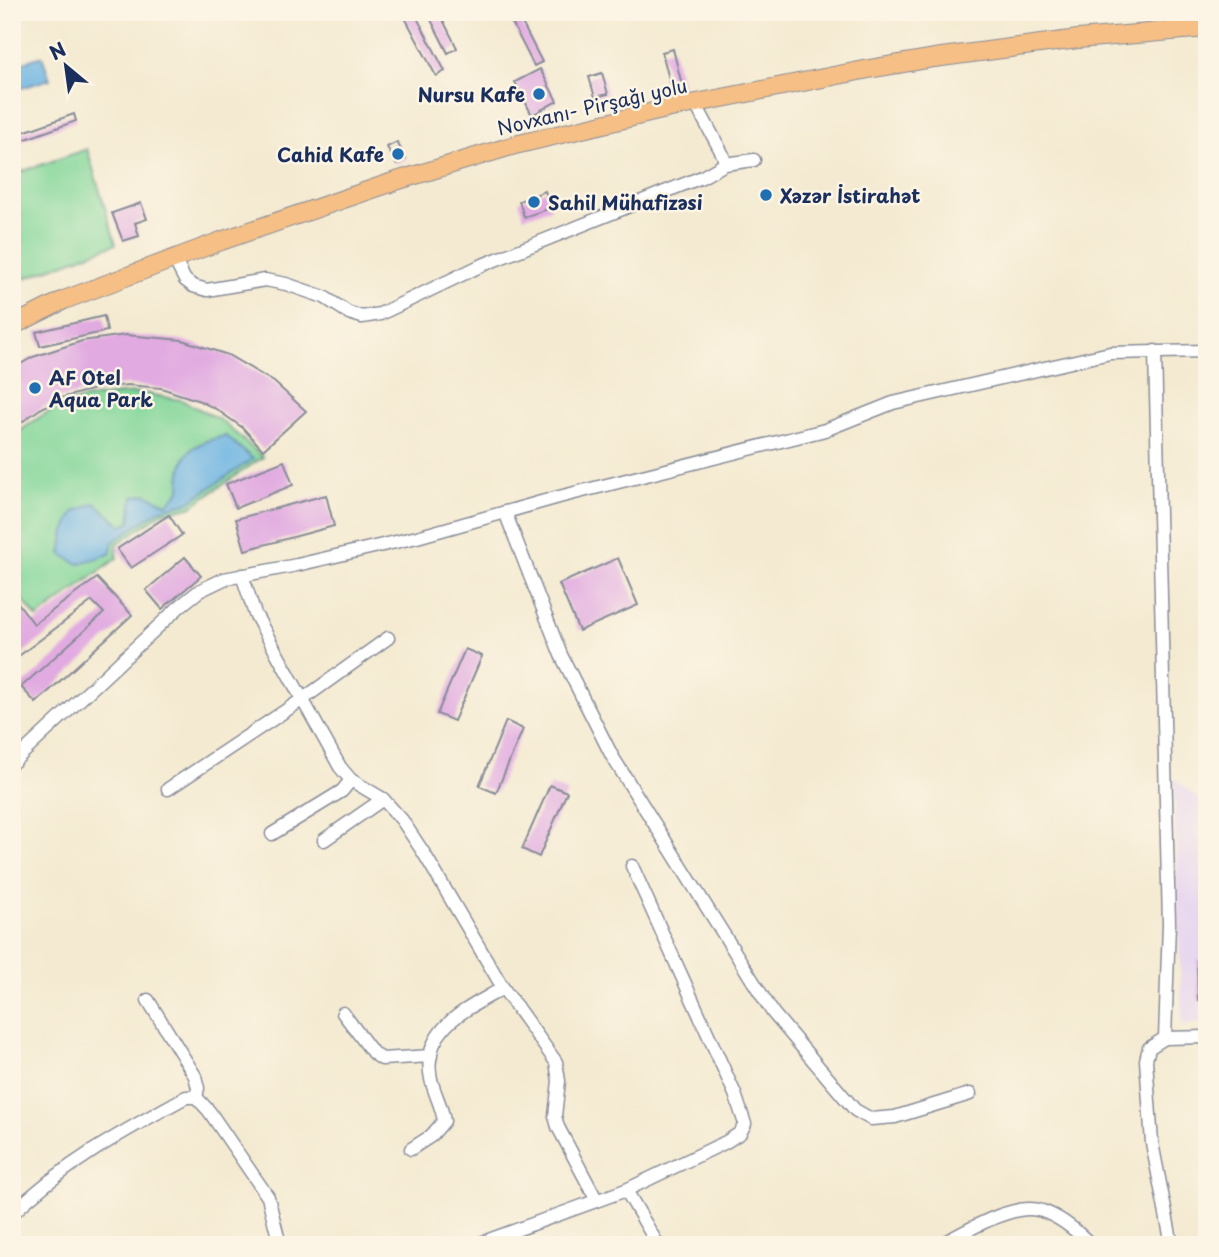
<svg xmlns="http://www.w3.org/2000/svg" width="1219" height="1257" viewBox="0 0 1219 1257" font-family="'Playpen Sans',sans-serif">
  <rect width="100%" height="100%" fill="#fcf5e5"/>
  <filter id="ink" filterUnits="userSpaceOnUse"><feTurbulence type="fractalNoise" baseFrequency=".0143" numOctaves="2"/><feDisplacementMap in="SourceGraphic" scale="14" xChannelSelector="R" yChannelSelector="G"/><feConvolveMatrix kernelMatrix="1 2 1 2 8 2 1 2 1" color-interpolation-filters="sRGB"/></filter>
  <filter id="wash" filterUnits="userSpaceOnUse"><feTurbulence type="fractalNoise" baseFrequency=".00686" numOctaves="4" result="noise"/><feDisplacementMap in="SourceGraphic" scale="28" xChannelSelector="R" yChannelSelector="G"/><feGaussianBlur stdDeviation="1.57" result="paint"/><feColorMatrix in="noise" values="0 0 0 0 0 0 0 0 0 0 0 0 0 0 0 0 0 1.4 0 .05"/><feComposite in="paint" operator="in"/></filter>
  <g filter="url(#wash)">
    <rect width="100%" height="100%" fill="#f4ead1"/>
    <polygon fill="#e5d3f1" points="1174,778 1207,806 1207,1023 1182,1024"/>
    <g fill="#81d699" stroke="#4e827c" stroke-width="2">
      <polygon points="87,149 116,244 12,283 12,175"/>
      <path d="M 142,393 L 181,400 L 219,419 L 263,457 L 190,507 L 162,513 L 117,544 L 117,558 L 37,618 L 12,586 L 12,438 C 55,400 87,395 142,393 Z"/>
    </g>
    <g fill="#6bb3e2" stroke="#4371a0" stroke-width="2">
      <polygon points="42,56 50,79 12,91 12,66"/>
      <path d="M 226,436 L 253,459 L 187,503 L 161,509 L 113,542 L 110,554 L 78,564 L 61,554 L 65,531 L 74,512 L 95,503 L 122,526 L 130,522 L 133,497 L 146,494 L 167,504 L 180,490 C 180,452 189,444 226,436 Z"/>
    </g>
    <g id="blocks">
      <g fill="#e1aae1">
        <polygon points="402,12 414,12 445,71 436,76"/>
        <polygon points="427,12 439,12 457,48 448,53"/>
        <polygon points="517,13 542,62 534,66 509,17"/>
        <polygon points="673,49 682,85 671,87 662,52"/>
        <polygon points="540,69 557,101 532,115 515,82"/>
        <polygon points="602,73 608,94 595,97 589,77"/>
        <polygon points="74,114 76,121 12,144 12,136"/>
        <polygon points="397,142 406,159 396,164 387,147"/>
        <polygon points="545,191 551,208 524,217 519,201"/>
        <polygon points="141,203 147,219 135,223 139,236 123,241 112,213"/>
        <polygon points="104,316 107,331 40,346 36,332"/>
        <polygon points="126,335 182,340 228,355 274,382 306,411 263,450 243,428 216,409 200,401 161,388 128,385 98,388 61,398 40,409 12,429 12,369 33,357 82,341"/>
        <polygon points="284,461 293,485 236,508 226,484"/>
        <polygon points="326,495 334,526 245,550 236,519"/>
        <polygon points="169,515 182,535 131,568 117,549"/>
        <polygon points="185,557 201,576 162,609 146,590"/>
        <polygon points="618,558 638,605 579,631 559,584"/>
        <polygon points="97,578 132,615 36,703 21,687 104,613 92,601 12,661 12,595 34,624"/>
        <polygon points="465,649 482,656 454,721 437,714"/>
        <polygon points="506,721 523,729 496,793 479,786"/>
        <polygon points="550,785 567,792 539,857 522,849"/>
        <polygon points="1197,960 1207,960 1207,999 1198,1000"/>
      </g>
    </g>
  </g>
  <g filter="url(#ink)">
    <use href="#blocks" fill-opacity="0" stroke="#888c98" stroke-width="2"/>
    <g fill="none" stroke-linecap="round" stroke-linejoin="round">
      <defs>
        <g id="street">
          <polyline points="695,103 723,155 725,164"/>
          <polyline points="174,259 185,280 193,286 207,290 265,280 286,284 324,297 349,313 362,317 380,314 480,266 702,177 725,164 754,160"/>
          <polyline points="1155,351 1169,924 1165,1038"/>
          <polyline points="505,512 561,655 612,756 773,1013 855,1110 871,1119 895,1117 970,1094"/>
          <polyline points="242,575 255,614 340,767 351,780 383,799 402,820 425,855 503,988 556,1062 559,1081 555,1116 558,1127 596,1199"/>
          <polyline points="12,763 179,607 199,591 224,579 297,565 417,537 559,497 825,430 893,403 1110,353 1207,351"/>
          <polyline points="168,789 303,699 388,638"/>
          <polyline points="272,834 342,791 351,780"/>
          <polyline points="324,840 383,799"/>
          <polyline points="148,1000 195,1076 198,1088 196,1097"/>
          <polyline points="343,1013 373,1053 382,1059 431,1056"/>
          <path d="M 411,1149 L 431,1136 L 444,1121 C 442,1106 434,1093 431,1079 C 420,1028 468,1009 503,988"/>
          <polyline points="626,1190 658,1245"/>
          <path d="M 12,1214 C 63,1164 124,1131 186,1097 L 196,1097 L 209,1111 L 268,1197 L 280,1245"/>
          <polyline points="475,1245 626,1190 726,1142 740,1133 745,1124 735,1094 632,866"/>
          <path d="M 940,1245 C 965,1232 1014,1201 1042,1211 C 1061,1217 1077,1231 1091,1245"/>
          <polyline points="1172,1245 1152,1143 1146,1060 1149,1048 1165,1038 1207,1037"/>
        </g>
        <polyline id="primary" points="12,326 64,300 221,241 396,181 515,145 666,109 869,69 934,58 1078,39 1207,28"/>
      </defs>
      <use href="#street" stroke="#888c98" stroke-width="15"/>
      <use href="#primary" stroke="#888c98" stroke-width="20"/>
      <use href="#street" stroke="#fff" stroke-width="12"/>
      <use href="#primary" stroke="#f5bf86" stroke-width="18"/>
    </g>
  </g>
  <g fill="#1f6fb2" stroke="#fcf5e5" stroke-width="2.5">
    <circle cx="539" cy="94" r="7"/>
    <circle cx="398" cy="154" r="7"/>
    <circle cx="766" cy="195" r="7"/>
    <circle cx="534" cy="202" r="7"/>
    <circle cx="35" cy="388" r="7"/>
  </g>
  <g text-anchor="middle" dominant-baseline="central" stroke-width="5" stroke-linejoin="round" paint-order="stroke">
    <g font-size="19" font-weight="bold" fill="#1b2f5e" stroke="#fcf5e5" text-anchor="start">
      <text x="525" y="94" text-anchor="end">Nursu Kafe</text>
      <text x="384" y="154" text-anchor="end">Cahid Kafe</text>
      <text x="780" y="195">Xəzər İstirahət</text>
      <text x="548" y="202">Sahil Mühafizəsi</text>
      <text x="49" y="377">AF Otel<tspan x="49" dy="22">Aqua Park</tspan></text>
    </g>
    <g font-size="19" fill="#1b2f5e" stroke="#fcf5e5">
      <text transform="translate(592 106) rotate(-13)">Novxanı- Pirşağı yolu</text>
    </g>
  </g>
  <rect width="1219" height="1257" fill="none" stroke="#fcf5e5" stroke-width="42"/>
  <g transform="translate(66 66) rotate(331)" stroke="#fcf5e5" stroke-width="5" paint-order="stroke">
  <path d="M0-5L12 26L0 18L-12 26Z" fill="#1b2f5e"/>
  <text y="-10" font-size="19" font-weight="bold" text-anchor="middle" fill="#1b2f5e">N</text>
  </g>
</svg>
